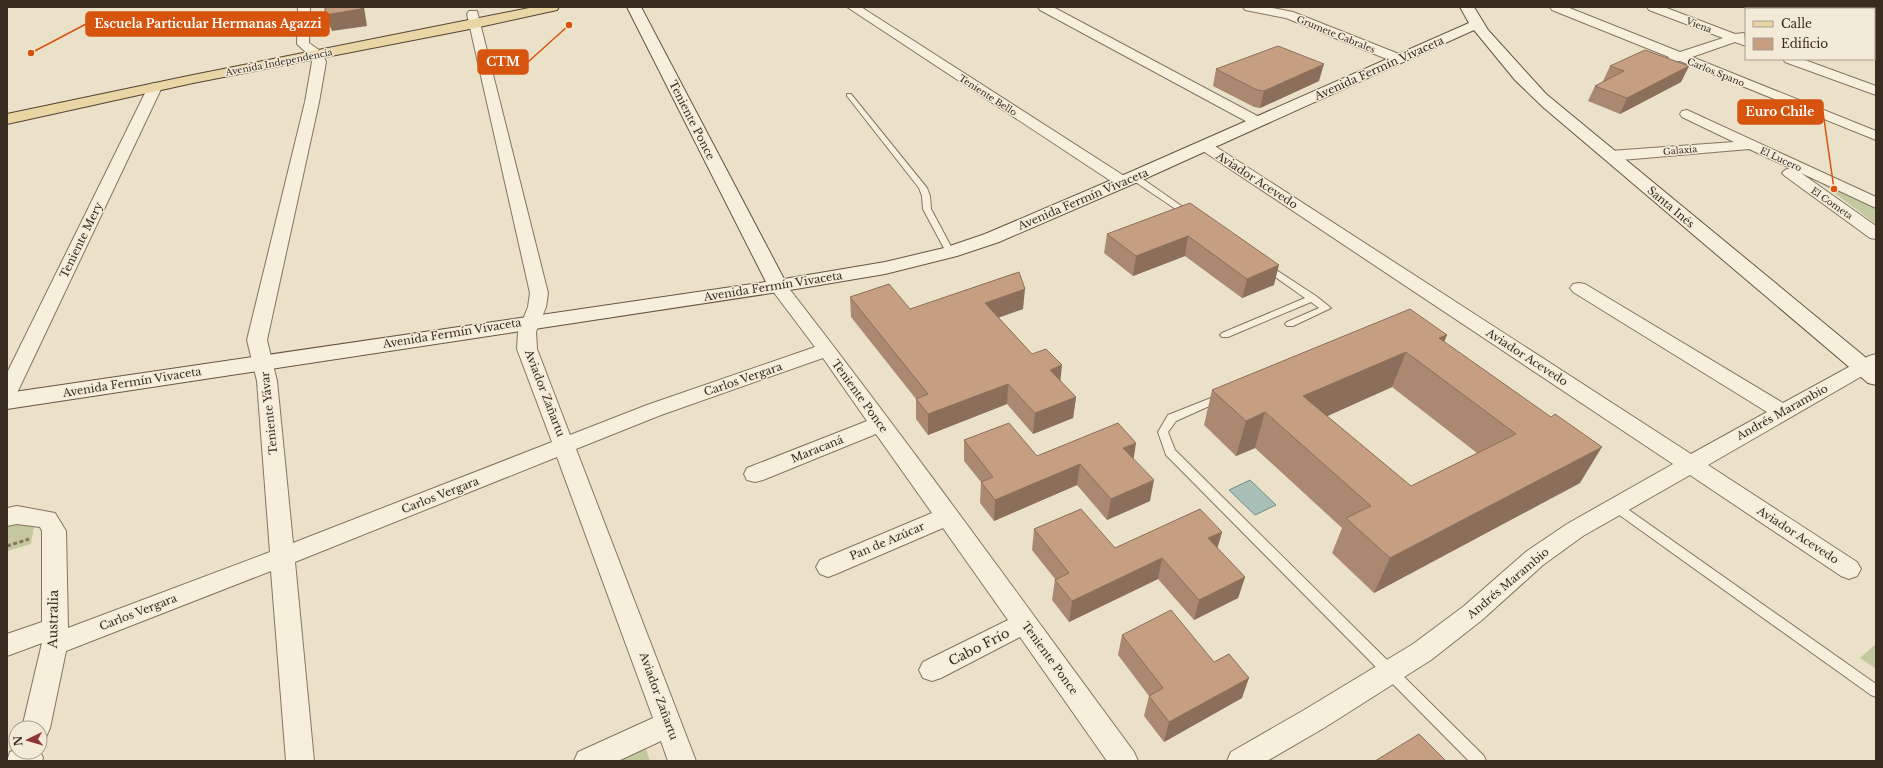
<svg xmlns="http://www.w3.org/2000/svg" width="1883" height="768" viewBox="0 0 1883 768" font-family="'Libre Baskerville',serif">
  <rect width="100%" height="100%" fill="#ebe1c9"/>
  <g fill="#c3c89e">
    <polygon points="1806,172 1876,205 1876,224"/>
    <polygon points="7,524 34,526 31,544 7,551"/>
    <polygon points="1876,644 1876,669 1860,658"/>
    <polygon points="644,743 650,761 606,761"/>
  </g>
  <polygon fill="#a9c0b9" stroke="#708d87" points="1250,480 1276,505 1255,515 1229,490"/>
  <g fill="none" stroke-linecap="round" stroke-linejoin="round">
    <defs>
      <g id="lane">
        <polygon points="847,94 851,94 927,188 930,196 931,209 954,252 953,254 950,255 946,252 923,209 922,196 919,188 847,96"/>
        <polygon points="1131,175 1137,175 1193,214 1192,216 1186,216 1131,179"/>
        <polygon points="1267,264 1316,296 1331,308 1293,326 1287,326 1285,324 1287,322 1319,308 1311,302 1228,337 1222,337 1220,335 1222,333 1305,298 1264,269 1263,267 1264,265"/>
        <polygon points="1221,394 1225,395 1226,397 1225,399 1176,421 1168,432 1175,450 1484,756 1486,761 1469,761 1166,455 1158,432 1168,415"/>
        <polygon points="1615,502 1619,503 1876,684 1876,697 1871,695 1611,509 1609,506 1611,503"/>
      </g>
      <g id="street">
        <path d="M 298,7 L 310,7 L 309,43 L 322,52 L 326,62 L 319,102 L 267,340 L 277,381 L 293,543 L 552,442 L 517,349 L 518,332 L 528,307 L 530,293 L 467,14 L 469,11 L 477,11 L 548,293 L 546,307 L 536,332 L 537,349 L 570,435 L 647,405 L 815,347 L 769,286 L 772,282 L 778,281 L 784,282 C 904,436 1018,595 1134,752 L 1138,761 L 1107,761 L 1020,637 L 941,678 L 932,681 L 923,678 L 919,670 L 923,662 L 1008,620 L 943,528 L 836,574 L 828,577 L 820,574 L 816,567 L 820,560 L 932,513 L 876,434 L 763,480 L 755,482 L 747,480 L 744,474 L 747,468 L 867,421 L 823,358 L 661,415 L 576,449 L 696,761 L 668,761 L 661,741 L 618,761 L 574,761 L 578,752 L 653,718 L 557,457 L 295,562 L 314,761 L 286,761 L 271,571 L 66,651 L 50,728 L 46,737 L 40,739 L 40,728 L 22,728 L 42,643 L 7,656 L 7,634 L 42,622 L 42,531 L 40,527 L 17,524 L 7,526 L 7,508 L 17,506 L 55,513 L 66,531 L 68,628 L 270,552 L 257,381 L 247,340 L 305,102 L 312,62 L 311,57 L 297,44 Z"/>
        <polygon points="847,7 861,7 1129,179 1131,182 1129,185 1123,187 1117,185"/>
        <polygon points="1038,7 1053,7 1263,119 1265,122 1263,125 1253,125 1040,10"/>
        <polygon points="1243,7 1267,7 1293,12 1404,56 1406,59 1404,62 1394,62 1286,18 1245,10"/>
        <polygon points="1550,7 1567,7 1680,52 1723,38 1649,10 1647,7 1664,7 1735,34 1744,33 1746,46 1735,42 1692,57 1876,131 1876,140 1680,61 1669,62 1667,59 1669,57 1552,10"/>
        <polygon points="1815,7 1832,7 1831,9 1814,9"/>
        <polygon points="1840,7 1857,7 1858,9 1841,9"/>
        <polygon points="1874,12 1876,13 1876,21 1874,20"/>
        <polygon points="1783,59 1802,59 1876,86 1876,95 1785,62"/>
        <polygon points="155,83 160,84 162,87 17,393 14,398 7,400 7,373 148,87 150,84"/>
        <polygon points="1687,110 1876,197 1876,208 1801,173 1876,226 1876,239 1870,238 1785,176 1782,173 1785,170 1790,168 1749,149 1610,161 1605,159 1602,156 1605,153 1610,151 1734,142 1682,117 1680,114 1682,111"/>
        <polygon points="1205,142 1210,143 1691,454 1767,412 1573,292 1570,288 1573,284 1579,283 1585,284 1783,403 1869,356 1876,354 1876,368 1708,465 1857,562 1861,569 1857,576 1849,579 1841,576 1690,475 1583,536 1543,565 1482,620 1431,660 1324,728 1267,761 1227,761 1231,752 1304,710 1413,644 1464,606 1527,551 1567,524 1673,464 1200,149 1198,146 1200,143"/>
        <polygon points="16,749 16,752 40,751 43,758 42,761 7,761 10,752"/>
      </g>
      <polygon id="secondary" points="627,7 641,7 784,279 885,262 944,248 985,234 1128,173 1469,23 1460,7 1474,7 1488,30 1546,94 1876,366 1876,385 1868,383 1543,107 1515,80 1474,30 1140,181 999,242 957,256 885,274 778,292 7,409 7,393 766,282"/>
      <polygon id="primary" points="534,7 559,7 557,10 475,28 193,83 7,124 7,114 193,75"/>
    </defs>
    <use href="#lane" stroke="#86745f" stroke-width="2"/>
    <use href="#street" stroke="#86745f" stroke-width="2"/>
    <use href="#secondary" stroke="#685542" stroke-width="2"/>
    <use href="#primary" stroke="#544333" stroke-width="2"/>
    <polyline stroke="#86745f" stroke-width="3" stroke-dasharray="4 2.5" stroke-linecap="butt" points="7,546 29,539"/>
    <use href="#lane" fill="#f6efdc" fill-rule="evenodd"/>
    <use href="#street" fill="#f6efdc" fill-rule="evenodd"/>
    <use href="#secondary" fill="#f6efdc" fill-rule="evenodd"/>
    <use href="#primary" fill="#ead5a5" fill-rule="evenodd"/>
  </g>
  <g fill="#aa8970" fill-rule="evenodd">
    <polygon points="1610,66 1689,66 1681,82 1620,114 1588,101 1595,86 1604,81 1603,81"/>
    <polygon points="1216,69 1319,81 1260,108 1254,107 1213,86"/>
    <polygon points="1190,203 1274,285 1242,298 1185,256 1133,276 1104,253 1107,234"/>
    <polygon points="850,297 910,309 1023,309 998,317 1032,354 1060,381 1076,397 1073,418 1033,434 1007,404 928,435 916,419 916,399 851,317"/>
    <path d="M 1447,335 L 1444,342 L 1580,483 L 1374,593 L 1332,553 L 1342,528 L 1255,448 L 1236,456 L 1204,425 L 1212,390 ZM 1392,387 L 1477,453 L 1411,486 L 1327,416 Z"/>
    <polygon points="964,440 1037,456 1133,459 1150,501 1107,520 1077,485 994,521 980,503 981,482 964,461"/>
    <polygon points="1034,529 1115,548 1222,532 1217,548 1245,577 1238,598 1194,620 1158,579 1069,622 1052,600 1055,579 1032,550"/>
    <polygon points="1122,635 1242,698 1164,742 1144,716 1149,696 1118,655"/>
  </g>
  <g fill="#8b6f5b">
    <polygon points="360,7 364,7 367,26 332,31 325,15"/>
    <polygon points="1324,64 1319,81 1260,108 1264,91"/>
    <polygon points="1689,66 1681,82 1620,114 1627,98"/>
    <polygon points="1188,236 1185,256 1133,276 1136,256"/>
    <polygon points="1279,265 1274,285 1242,298 1247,279"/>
    <polygon points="1025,289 1023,309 984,323 985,303"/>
    <polygon points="1447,335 1432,370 1439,338"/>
    <polygon points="1406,352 1392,387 1292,432 1303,396"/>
    <polygon points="1062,365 1060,385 1050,370"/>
    <polygon points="1008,384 1007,404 928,435 928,414"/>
    <polygon points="1076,397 1073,418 1033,434 1035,413"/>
    <polygon points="1265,412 1255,448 1236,456 1246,421"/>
    <polygon points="1136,443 1133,463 1123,448"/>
    <polygon points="1602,447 1580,483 1374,593 1390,558"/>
    <polygon points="1080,464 1077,485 994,521 995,500"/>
    <polygon points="1154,480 1150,501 1107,520 1111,499"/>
    <polygon points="1222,532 1216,553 1208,538"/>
    <polygon points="1162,558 1158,579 1069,622 1072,601"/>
    <polygon points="1245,577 1238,598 1194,620 1199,600"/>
    <polygon points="1249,678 1242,698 1164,742 1169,722"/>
  </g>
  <g fill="#c69f82" stroke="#8b6f5b" fill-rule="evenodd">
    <polygon points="325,7 360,7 361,9 325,15"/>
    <polygon points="1278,46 1324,64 1264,91 1257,90 1216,69"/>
    <polygon points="1645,50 1689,66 1627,98 1595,86 1624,71 1610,66"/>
    <polygon points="1190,203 1279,265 1247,279 1188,236 1136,256 1107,234"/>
    <polygon points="1019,272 1025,289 985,303 1032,354 1046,349 1062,365 1050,370 1076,397 1035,413 1008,384 928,414 916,399 928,394 850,297 889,284 910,309"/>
    <path d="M 1410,309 L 1447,335 L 1439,338 L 1551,417 L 1555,414 L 1602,447 L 1390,558 L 1346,518 L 1371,506 L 1265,412 L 1246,421 L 1212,390 ZM 1406,352 L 1516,434 L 1411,486 L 1303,396 Z"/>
    <polygon points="1009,423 1037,456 1118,423 1136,443 1123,448 1154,480 1111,499 1080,464 995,500 981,482 993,477 964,440"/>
    <polygon points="1081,509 1115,548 1200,509 1222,532 1208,538 1245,577 1199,600 1162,558 1072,601 1055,580 1069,573 1034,529"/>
    <polygon points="1171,610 1214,662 1229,654 1249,678 1169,722 1149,696 1163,688 1122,635"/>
    <polygon points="1419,734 1446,761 1375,761"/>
  </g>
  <g text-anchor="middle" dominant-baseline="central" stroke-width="3" stroke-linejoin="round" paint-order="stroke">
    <g font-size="9" fill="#382c21" stroke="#f3ebd8">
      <text transform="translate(1699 25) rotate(21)">Viena</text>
      <text transform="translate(1336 34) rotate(22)">Grumete Cabrales</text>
      <text transform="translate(279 62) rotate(-11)">Avenida Independencia</text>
      <text transform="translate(1716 72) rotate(22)">Carlos Spano</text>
      <text transform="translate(988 95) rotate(33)">Teniente Bello</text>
      <text transform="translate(1680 150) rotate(-5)">Galaxia</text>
      <text transform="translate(1781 159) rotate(25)">El Lucero</text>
      <text transform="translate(1832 203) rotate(35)">El Cometa</text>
    </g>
    <g font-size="11" fill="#382c21" stroke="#f3ebd8">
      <text transform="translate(1379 68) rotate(-24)">Avenida Fermín Vivaceta</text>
      <text transform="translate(692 120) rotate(63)">Teniente Ponce</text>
      <text transform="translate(1257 180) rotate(33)">Aviador Acevedo</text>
      <text transform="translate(1083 199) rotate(-23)">Avenida Fermín Vivaceta</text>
      <text transform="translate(1671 207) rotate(40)">Santa Inés</text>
      <text transform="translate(81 240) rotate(-64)">Teniente Mery</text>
      <text transform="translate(773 286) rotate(-9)">Avenida Fermín Vivaceta</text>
      <text transform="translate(452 333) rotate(-9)">Avenida Fermín Vivaceta</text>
      <text transform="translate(1527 357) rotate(33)">Aviador Acevedo</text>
      <text transform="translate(743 379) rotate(-19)">Carlos Vergara</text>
      <text transform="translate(132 382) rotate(-9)">Avenida Fermín Vivaceta</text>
      <text transform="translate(545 393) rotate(69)">Aviador Zañartu</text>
      <text transform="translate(860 396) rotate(54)">Teniente Ponce</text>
      <text transform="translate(1782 412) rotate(-29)">Andrés Marambio</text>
      <text transform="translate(269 413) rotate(-96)">Teniente Yávar</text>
      <text transform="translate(817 449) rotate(-22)">Maracaná</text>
      <text transform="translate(440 495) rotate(-21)">Carlos Vergara</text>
      <text transform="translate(1798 535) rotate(33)">Aviador Acevedo</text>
      <text transform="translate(887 541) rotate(-23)">Pan de Azúcar</text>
      <text transform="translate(1508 583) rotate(-40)">Andrés Marambio</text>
      <text transform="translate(138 612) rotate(-21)">Carlos Vergara</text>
      <text transform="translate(1050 658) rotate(54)">Teniente Ponce</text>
      <text transform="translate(659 696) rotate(70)">Aviador Zañartu</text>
    </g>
    <g font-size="13" fill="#382c21" stroke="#f3ebd8">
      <text transform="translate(53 619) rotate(-89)">Australia</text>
      <text transform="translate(979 647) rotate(-27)">Cabo Frío</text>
    </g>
  </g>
  <path fill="none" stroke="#d6540e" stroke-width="1.5" d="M31 53L86 24M569 25L528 62M1834 189L1823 112"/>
  <g fill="#d6540e" stroke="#f3ebd8" stroke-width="1.5">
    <circle cx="31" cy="53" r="4"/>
    <circle cx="569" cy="25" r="4"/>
    <circle cx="1834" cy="189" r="4"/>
  </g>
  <g fill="#d6540e" stroke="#d6540e" stroke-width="1.5">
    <rect x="86" y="12" width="243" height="24" rx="4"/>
    <rect x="478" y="50" width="50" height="24" rx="4"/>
    <rect x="1738" y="100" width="85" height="24" rx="4"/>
  </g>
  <g font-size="12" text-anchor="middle" font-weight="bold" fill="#fff">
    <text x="208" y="28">Escuela Particular Hermanas Agazzi</text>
    <text x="503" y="66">CTM</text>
    <text x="1780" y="116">Euro Chile</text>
  </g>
  <rect width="1883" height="768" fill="none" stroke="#382c21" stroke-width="16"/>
  <rect x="1745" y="8" width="130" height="52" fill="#f3ebd8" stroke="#a89f8f"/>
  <rect x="1753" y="21" width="20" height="6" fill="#ead5a5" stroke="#a89f8f"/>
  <text x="1781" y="28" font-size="12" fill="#382c21">Calle</text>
  <rect x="1753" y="38" width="20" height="12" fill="#c69f82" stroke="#a89f8f"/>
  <text x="1781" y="48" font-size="12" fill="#382c21">Edificio</text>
  <g transform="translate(28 740) rotate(265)"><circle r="19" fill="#f3ebd8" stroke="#a89f8f"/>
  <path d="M0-3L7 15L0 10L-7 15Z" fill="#8f3535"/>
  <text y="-6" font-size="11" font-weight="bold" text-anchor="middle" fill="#382c21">N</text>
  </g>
</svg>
